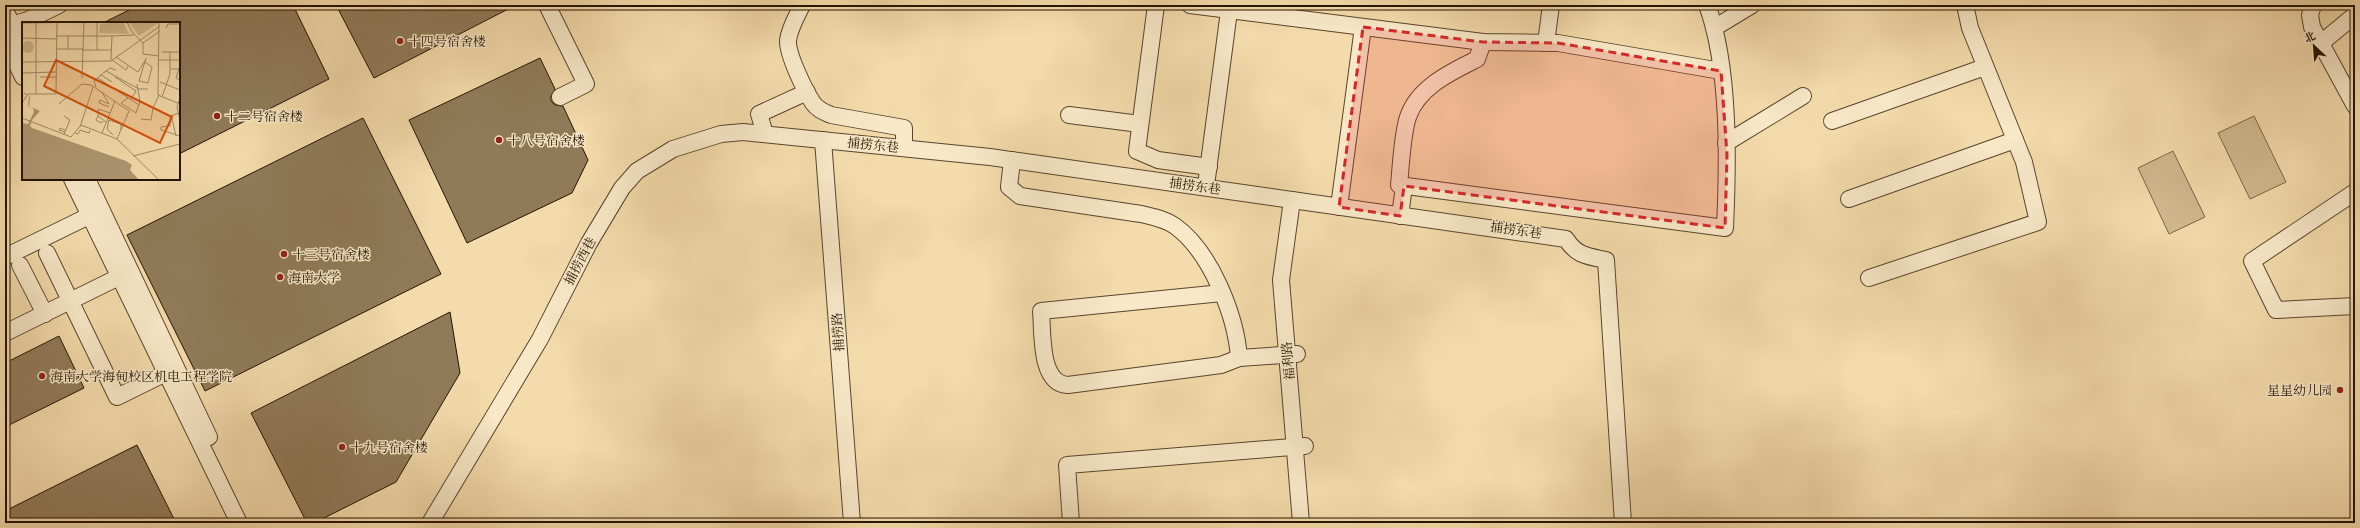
<svg xmlns="http://www.w3.org/2000/svg" width="2360" height="528" viewBox="0 0 2360 528" font-family="'Gentium Book Plus','Noto Serif SC',serif">
  <rect width="100%" height="100%" fill="#f4dbab"/>
  <filter id="stains"><feTurbulence type="fractalNoise" baseFrequency=".005" numOctaves="4"/><feColorMatrix values="0 0 0 0 .2 0 0 0 0 .09 0 0 0 0 .02 0 0 0 .5 -.17"/></filter>
  <radialGradient id="worn" r=".72"><stop offset=".6" stop-color="#630" stop-opacity="0"/><stop offset="1" stop-color="#630" stop-opacity=".3"/></radialGradient>
  <g fill="#d1b98e" stroke="#7a6648">
    <polygon points="2254,116 2286,182 2250,199 2218,133"/>
    <polygon points="2173,151 2205,217 2169,234 2138,168"/>
  </g>
  <g fill="#907b59" stroke="#241301">
    <polygon points="139,5 293,5 329,79 179,154 179,23 103,23"/>
    <polygon points="336,5 516,5 374,78"/>
    <polygon points="540,58 555,89 551,96 551,101 555,105 563,106 588,160 572,193 467,243 409,120"/>
    <polygon points="363,118 441,274 205,391 127,235"/>
    <polygon points="450,312 460,373 396,482 314,523 307,523 251,413"/>
    <polygon points="59,336 84,388 5,427 5,363"/>
    <polygon points="137,445 176,523 5,523 5,511"/>
  </g>
  <g fill="none" stroke-linecap="round" stroke-linejoin="round">
    <defs>
      <g id="minor">
        <polyline points="547,5 586,84 560,97"/>
        <path d="M 802,5 C 797,16 790,27 788,40 C 787,54 805,91 813,103 C 818,110 824,112 831,115 L 904,128 L 904,148"/>
        <polyline points="1156,5 1137,151 1158,160 1209,167"/>
        <polyline points="1190,5 1483,42 1558,43 1721,71"/>
        <polyline points="2313,5 2310,15 2312,27 2355,106"/>
        <polyline points="5,10 23,47"/>
        <polyline points="5,27 28,20 59,5"/>
        <polyline points="1714,28 1752,5"/>
        <polyline points="5,40 23,77"/>
        <path d="M 1483,42 L 1477,59 C 1451,72 1418,87 1408,117 C 1402,135 1401,166 1399,185 L 1725,228 C 1728,162 1730,67 1707,5"/>
        <polyline points="1546,43 1551,5"/>
        <polyline points="2321,43 2355,15"/>
        <polyline points="1069,115 1140,124"/>
        <polyline points="1832,121 1985,67"/>
        <polyline points="765,134 759,114 807,92"/>
        <polyline points="823,140 852,523"/>
        <polyline points="1726,143 1803,96"/>
        <path d="M 1012,160 L 1009,187 L 1020,196 L 1141,214 C 1153,217 1165,219 1175,226 C 1211,252 1236,316 1239,358 L 1297,354"/>
        <polyline points="1207,178 1229,11"/>
        <polyline points="72,179 239,523"/>
        <polyline points="87,179 209,437"/>
        <polyline points="2355,192 2252,261 2276,310 2355,306"/>
        <polyline points="1849,199 2015,140"/>
        <polyline points="1292,200 1281,280 1301,523"/>
        <polyline points="1339,207 1363,27"/>
        <polyline points="1400,216 1404,186"/>
        <polyline points="47,253 117,397 174,369"/>
        <polyline points="5,257 99,211"/>
        <polyline points="20,265 45,314"/>
        <polyline points="1869,278 2038,222 2024,162 1970,28 1965,5"/>
        <path d="M 1222,293 L 1041,311 C 1043,332 1039,384 1068,385 L 1221,365 L 1239,358"/>
        <polyline points="5,333 129,272"/>
        <path d="M 430,523 L 540,339 L 589,243 L 622,188 L 637,171 L 673,149 L 721,134 L 743,132 L 990,157 L 1566,239 C 1577,256 1587,256 1606,260 L 1623,523"/>
        <polyline points="1071,523 1067,465 1305,446"/>
      </g>
    </defs>
    <use href="#minor" stroke="#58452c" stroke-width="18"/>
    <use href="#minor" stroke="#f8e8c8" stroke-width="16"/>
  </g>
  <path fill="#d62828" fill-opacity="0.2" stroke="#d62828" stroke-width="3" stroke-dasharray="8 5" stroke-linejoin="round" d="M 1363,27 L 1483,42 L 1558,43 L 1721,71 L 1727,155 L 1725,228 L 1404,186 L 1400,216 L 1339,207 Z"/>
  <g fill="#8f2418" stroke="#f8e8c8" stroke-width="1.5">
    <circle cx="400" cy="41" r="4"/>
    <circle cx="217" cy="116" r="4"/>
    <circle cx="499" cy="140" r="4"/>
    <circle cx="284" cy="254" r="4"/>
    <circle cx="280" cy="277" r="4"/>
    <circle cx="42" cy="376" r="4"/>
    <circle cx="2340" cy="390" r="4"/>
    <circle cx="342" cy="447" r="4"/>
  </g>
  <g text-anchor="middle" dominant-baseline="central" stroke-width="3" stroke-linejoin="round" paint-order="stroke">
    <g font-size="13" fill="#241301" stroke="#f8e8c8" text-anchor="start">
      <text x="408" y="41">十四号宿舍楼</text>
      <text x="225" y="116">十二号宿舍楼</text>
      <text x="507" y="140">十八号宿舍楼</text>
      <text x="292" y="254">十三号宿舍楼</text>
      <text x="288" y="277">海南大学</text>
      <text x="50" y="376">海南大学海甸校区机电工程学院</text>
      <text x="2332" y="390" text-anchor="end">星星幼儿园</text>
      <text x="350" y="447">十九号宿舍楼</text>
    </g>
    <g font-size="13" fill="#241301" stroke="#f8e8c8">
      <text transform="translate(873 145) rotate(6)">捕捞东巷</text>
      <text transform="translate(1195 186) rotate(8)">捕捞东巷</text>
      <text transform="translate(1516 230) rotate(8)">捕捞东巷</text>
      <text transform="translate(580 261) rotate(-62)">捕捞西巷</text>
      <text transform="translate(838 332) rotate(-94)">捕捞路</text>
      <text transform="translate(1288 361) rotate(-95)">福利路</text>
    </g>
  </g>
  <g transform="translate(22 22)">
    <rect width="158" height="158" fill="#f4dbab"/>
    <path d="M 101,0 L 107,12 L 77,11 L 78,2 ZM 107,0 L 136,0 L 136,1 L 117,14 ZM0 25a6 6 0 1 1 12 0a6 6 0 1 1-12 0Z" fill="#d1b98e"/>
    <path d="M 0,71 L 3,71 L 8,75 L 7,84 L 18,89 L 10,98 L 8,104 L 10,106 L 104,139 L 110,143 L 108,148 L 117,158 L 0,158 L 0,101 L 6,102 L 12,90 L 11,86 L 6,84 L 7,74 Z" fill="#ad9771"/>
    <path fill="none" stroke="#a18b67" stroke-width="1" d="M 75,0 L 75,28M 105,0 L 110,10 L 121,21 L 121,32 L 137,34M 137,0 L 136,73 L 158,82M 0,1 L 74,0M 144,6 L 146,2 L 158,2M 34,14 L 90,14M 46,14 L 46,27M 0,16 L 35,17M 121,21 L 138,9M 35,27 L 61,27M 60,28 L 89,28M 140,30 L 158,30M 94,35 L 116,50 L 124,37M 137,38 L 158,38M 0,40 L 89,39 L 138,4M 123,40 L 130,45 L 126,61 L 117,59 L 124,36M 106,44 L 104,48 L 89,37 L 90,14 L 112,13M 149,47 L 157,47 L 158,42M 157,47 L 154,56 L 158,58M 84,49 L 117,67 L 126,67M 0,51 L 34,50M 79,53 L 90,60M 18,55 L 34,55M 93,55 L 114,69 L 109,77M 60,56 L 62,0M 76,56 L 117,83M 138,60 L 158,68M 74,65 L 72,59 L 80,52 L 88,46 L 94,48M 80,70 L 87,82M 14,72 L 14,0M 140,75 L 148,52 L 148,30M 106,76 L 99,81 L 114,91 L 118,79 L 115,62M 158,76 L 155,85 L 158,98M 0,81 L 6,72 L 34,72 L 35,0M 37,82 L 60,62 L 69,63 L 107,89 L 95,117M 87,85 L 77,81 L 78,78 L 87,82M 157,91 L 148,94 L 148,104 L 139,105 L 139,108 L 158,114M 149,93 L 154,114M 76,94 L 76,87 L 88,91M 0,96 L 49,115 L 59,103 L 95,117 L 137,158M 119,97 L 129,98 L 131,86 L 137,73M 81,99 L 79,101 L 74,98 L 76,94 L 84,100M 58,105 L 71,65M 43,110 L 37,108 L 38,106 L 43,108M 53,111 L 56,112 L 58,108 L 67,111 L 68,108M 80,111 L 93,79M 42,112 L 48,98 L 42,94M 91,113 L 85,107 L 87,98 L 99,102 L 99,108M 111,134 L 158,122"/>
    <path fill="#d4520b" fill-opacity="0.15" stroke="#d4520b" stroke-width="2" d="M 34,38 L 150,95 L 138,121 L 22,64 Z"/>
    <rect width="158" height="158" fill="none" stroke="#241301" stroke-width="2"/>
  </g>
  <rect width="2360" height="528" fill="none" stroke="#f4dbab" stroke-width="20"/>
  <rect x="6" y="6" width="2348" height="516" fill="none" stroke="#241301" stroke-width="2"/>
  <rect x="10" y="10" width="2340" height="508" fill="none" stroke="#241301"/>
  <g transform="translate(2314 46) rotate(334)" stroke="#f8e8c8" stroke-width="3" paint-order="stroke">
  <path d="M0-3L7 15L0 10L-7 15Z" fill="#241301"/>
  <text y="-6" font-size="11" font-weight="bold" text-anchor="middle" fill="#241301">北</text>
  </g>
  <rect width="100%" height="100%" filter="url(#stains)"/>
  <rect width="100%" height="100%" fill="url(#worn)"/>
</svg>
